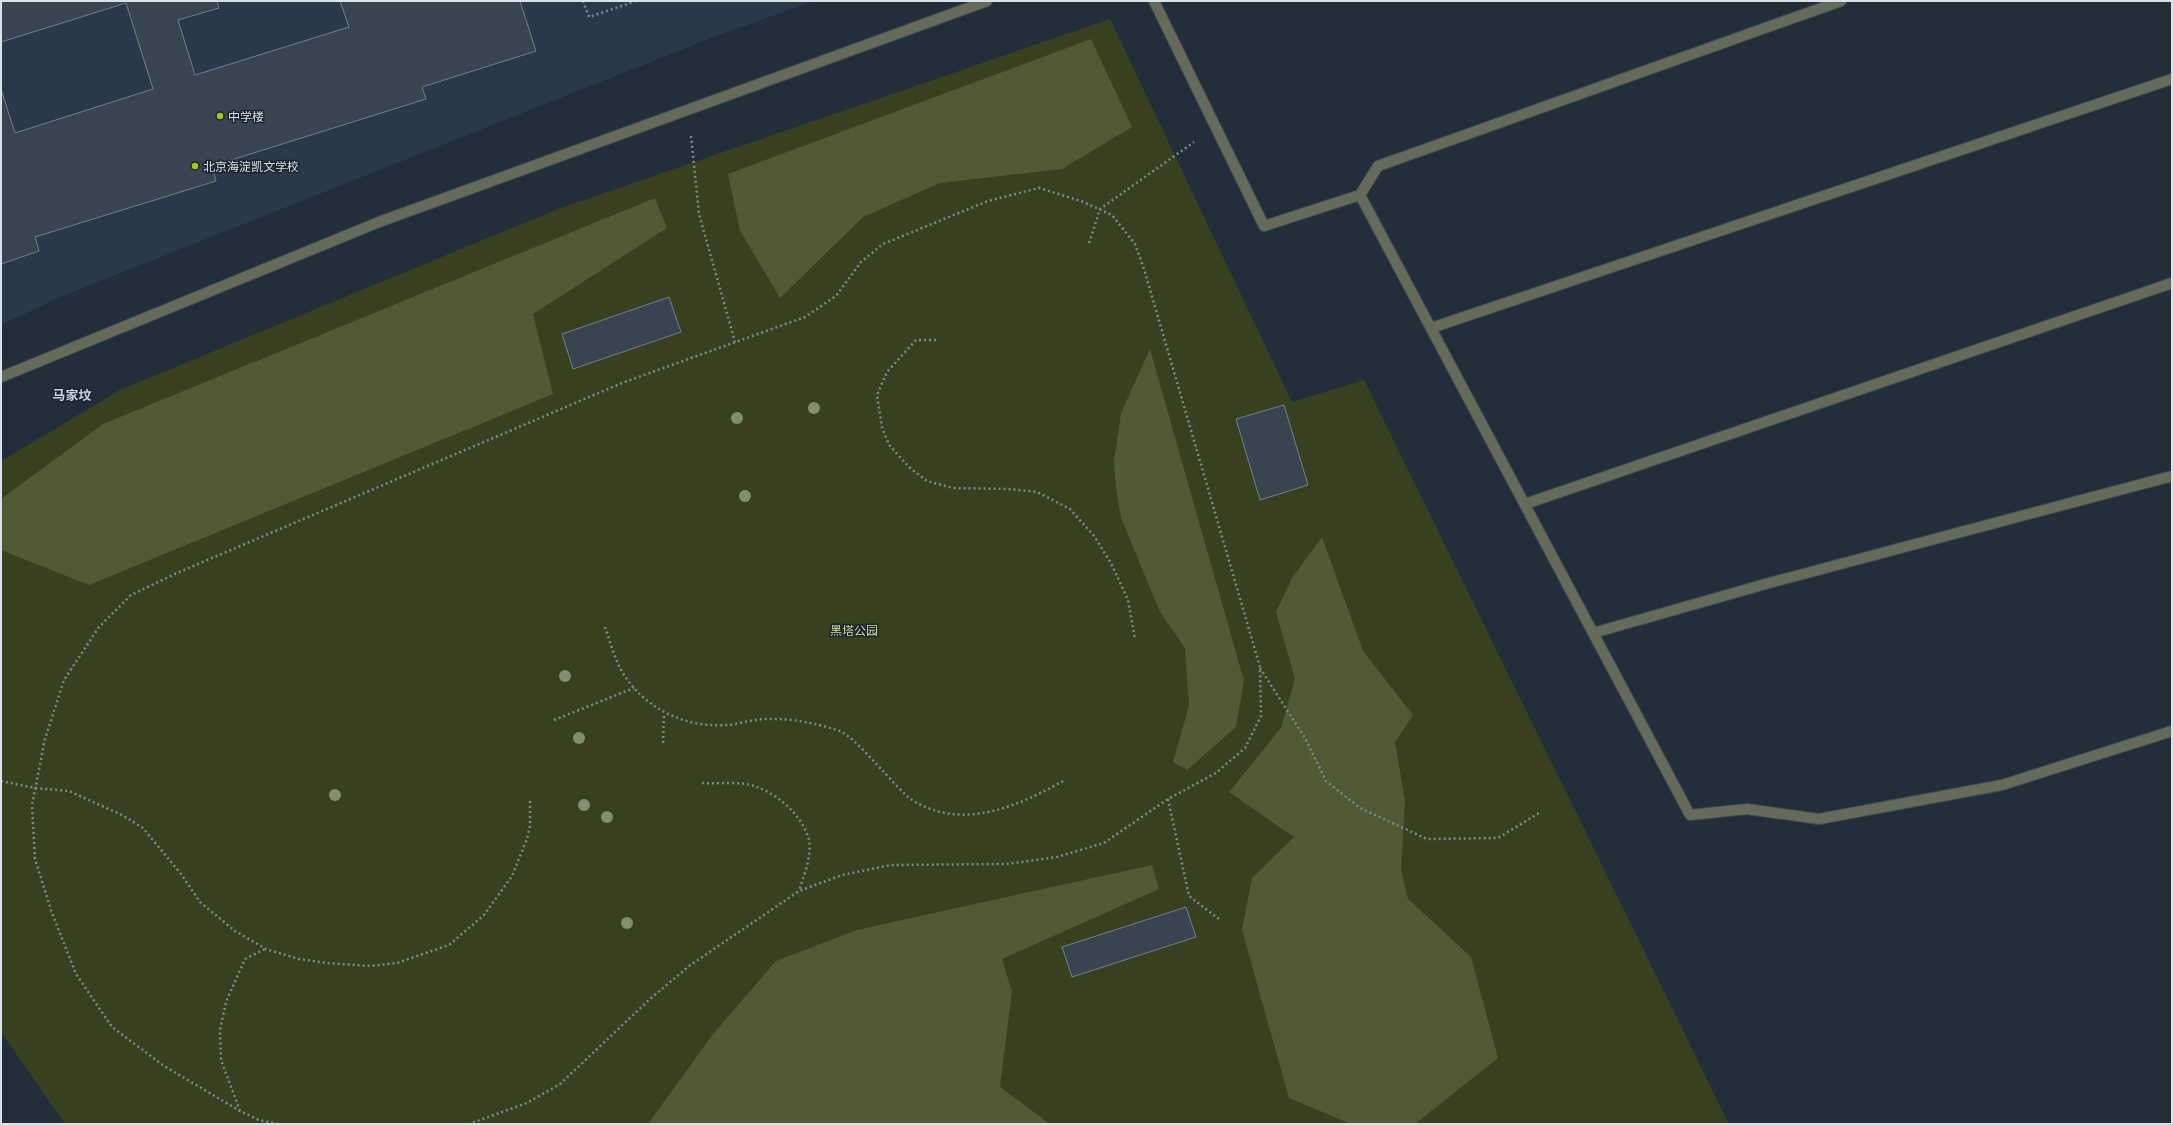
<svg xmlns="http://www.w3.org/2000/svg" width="2173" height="1125" viewBox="0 0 2173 1125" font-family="'Titillium Web','Noto Sans SC',sans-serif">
  <rect width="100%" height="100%" fill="#222e39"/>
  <polygon fill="#293949" points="1,1 815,1 721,34 58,298 1,325"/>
  <polygon fill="#39401f" points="1110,19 1292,402 1364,380 1729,1124 65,1124 1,1032 1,461 122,389 558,209"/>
  <g fill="#515a34">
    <polygon points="1091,39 1132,127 1062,169 940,183 863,217 780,298 740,231 728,174"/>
    <polygon points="655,198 667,228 533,314 553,394 89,585 1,550 1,499 103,424"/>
    <polygon points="1150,349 1244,681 1236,727 1187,770 1173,762 1189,706 1185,648 1160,612 1121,518 1116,488 1114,462 1121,413"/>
    <polygon points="1322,537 1363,651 1413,715 1395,742 1405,801 1401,869 1408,899 1471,957 1498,1058 1415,1124 1351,1124 1289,1098 1242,930 1252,878 1294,837 1229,792 1281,728 1295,679 1276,612 1292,578"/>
    <polygon points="1152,865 1159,889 1002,959 1012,992 1000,1087 1050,1124 648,1124 713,1034 776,961 857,930"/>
  </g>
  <g fill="#384450" stroke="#727f8c">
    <polygon points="1,1 217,1 219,8 178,20 195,75 349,27 340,1 520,1 536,51 422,87 426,99 212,166 216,181 35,237 39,251 1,264 1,89 15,133 153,89 126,3 1,42"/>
    <polygon points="669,297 681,332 573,369 562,334"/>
    <polygon points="1284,405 1308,485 1260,500 1236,419"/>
    <polygon points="1186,907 1196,937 1072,977 1062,947"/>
  </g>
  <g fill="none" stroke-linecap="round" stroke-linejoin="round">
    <defs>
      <g id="minor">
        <polyline points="1154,1 1264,226 1360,195 1378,166 1841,1"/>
        <polyline points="1360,195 1690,815 1747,809 1819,819 2002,785 2172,731"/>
        <polyline points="1431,328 2172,79"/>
        <polyline points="1,377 379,222 987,1"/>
        <polyline points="1525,504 2172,283"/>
        <polyline points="1593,633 1769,583 2172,476"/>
      </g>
    </defs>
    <use href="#minor" stroke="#3f4b55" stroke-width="12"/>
    <g stroke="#7d8790" stroke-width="2.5" stroke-dasharray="2 3" stroke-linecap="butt">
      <polyline points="583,1 589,17 636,1"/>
      <polyline points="691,136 699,214 735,342"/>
      <polyline points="1089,243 1100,209 1194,142"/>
      <polyline points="936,340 916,340 887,372 877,395 882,427 889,445 910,468 927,481 953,488 1008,489 1037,492 1070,509 1094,536 1111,563 1128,600 1135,639"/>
      <path d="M 605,627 C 610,641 614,657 621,670 C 643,708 684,728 727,725 C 740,724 753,719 766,719 C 791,718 814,723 837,730 C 852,735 871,759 882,770 C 891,779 906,798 917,803 C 967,830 1020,805 1065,780"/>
      <polyline points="1260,668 1305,738 1326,781 1360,808 1427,839 1498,838 1539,813"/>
      <polyline points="554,720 634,688"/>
      <polyline points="663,743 664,714"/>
      <polyline points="1,781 35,788 69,791 122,815 143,828 181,874 200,902 235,931 266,949 299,959 326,963 370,966 397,963 449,945 484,915 512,876 527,839 530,826 530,799"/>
      <path d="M 702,783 C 716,784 742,781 754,786 C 777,793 803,816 809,840 C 812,856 804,875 799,891"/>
      <polyline points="1168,799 1189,896 1219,919"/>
      <polyline points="240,1111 221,1060 220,1030 226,1002 245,959 265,949"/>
      <polyline points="278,1124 259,1120 240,1111 164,1066 112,1027 76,974 52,913 35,859 32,805 45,739 64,680 99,627 131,595 177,573 622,383 805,317 836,296 861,262 883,244 988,201 1039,188 1081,201 1112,215 1135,244 1144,269 1260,667 1261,716 1245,748 1216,773 1168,799 1104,843 1057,857 1007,864 891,865 842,875 799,891 689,966 649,1000 560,1084 527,1103 469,1124"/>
    </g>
    <use href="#minor" stroke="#666a5a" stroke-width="10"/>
  </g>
  <g fill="#818e6f">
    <circle cx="814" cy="408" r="6"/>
    <circle cx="737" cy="418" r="6"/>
    <circle cx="745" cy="496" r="6"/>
    <circle cx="565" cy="676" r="6"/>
    <circle cx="579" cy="738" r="6"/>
    <circle cx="335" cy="795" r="6"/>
    <circle cx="584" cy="805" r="6"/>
    <circle cx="607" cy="817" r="6"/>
    <circle cx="627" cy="923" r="6"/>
  </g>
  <g fill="#acc612" stroke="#19242f" stroke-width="1.5">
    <circle cx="220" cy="116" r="4"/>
    <circle cx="195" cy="166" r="4"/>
  </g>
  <g text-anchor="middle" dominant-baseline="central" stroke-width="3" stroke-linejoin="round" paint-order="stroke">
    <g font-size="12" fill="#dae1e9" stroke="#19242f" text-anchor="start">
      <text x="228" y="116">中学楼</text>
      <text x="203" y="166">北京海淀凯文学校</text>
    </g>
    <g font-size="12" fill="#cedd9b" stroke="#19242f">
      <text x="854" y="630">黑塔公园</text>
    </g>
    <g font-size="13" font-weight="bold" fill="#c5d3e2" stroke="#19242f">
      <text x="72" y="395">马家坟</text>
    </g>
  </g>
  <rect width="2173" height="1125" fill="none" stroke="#dae1e9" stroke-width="4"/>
</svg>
